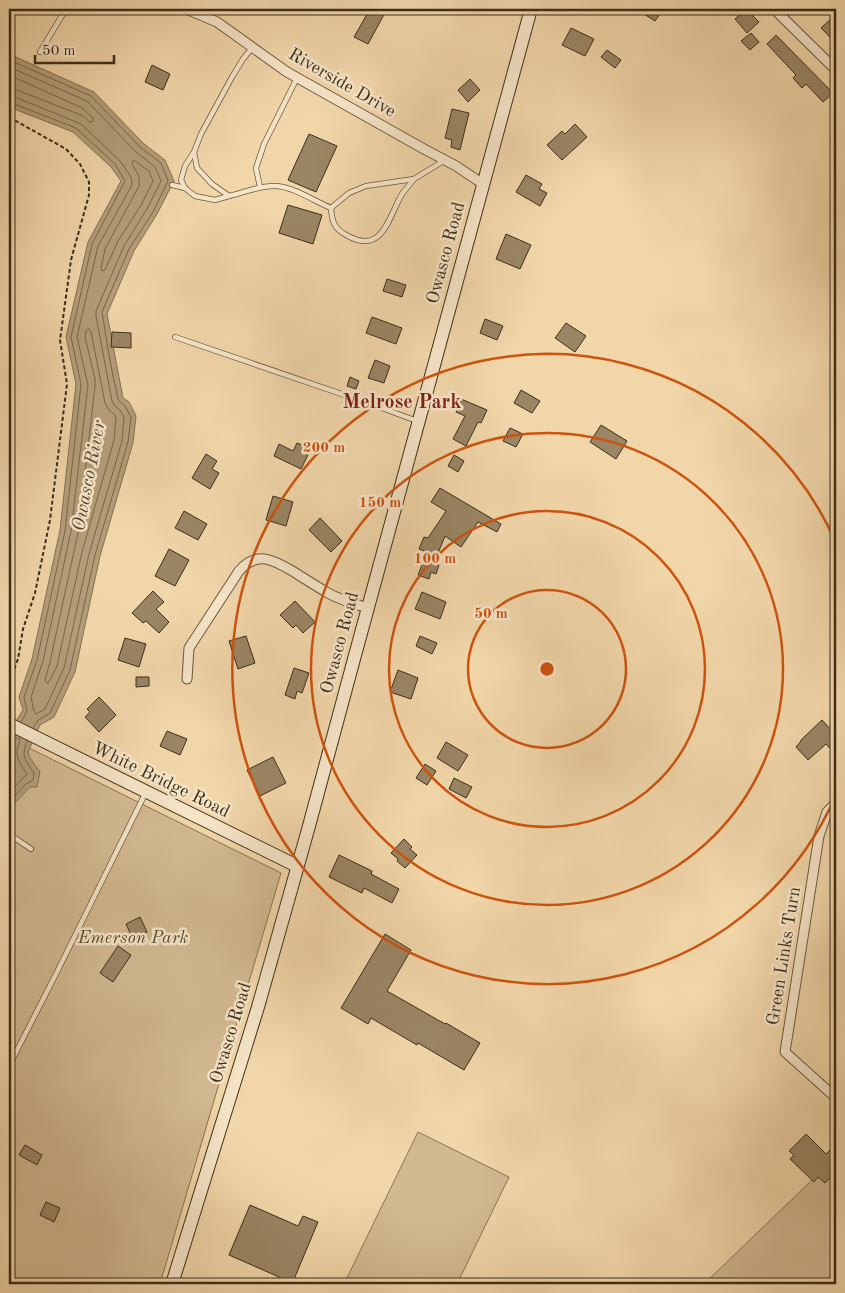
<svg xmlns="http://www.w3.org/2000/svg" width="845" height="1293" viewBox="0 0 845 1293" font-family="'Old Standard TT',serif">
  <rect width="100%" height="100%" fill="#f1d6a9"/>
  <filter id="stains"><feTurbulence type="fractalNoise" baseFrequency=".004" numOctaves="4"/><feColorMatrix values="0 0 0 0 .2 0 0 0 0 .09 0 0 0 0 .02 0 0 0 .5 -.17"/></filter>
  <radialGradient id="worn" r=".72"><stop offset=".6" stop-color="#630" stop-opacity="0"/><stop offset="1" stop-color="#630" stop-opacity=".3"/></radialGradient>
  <g fill="#d2b991" stroke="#877455">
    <polygon points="9,738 281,873 160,1284 9,1284"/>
    <polygon points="418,1132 509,1177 457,1284 344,1284"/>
    <polygon points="836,1157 836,1284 704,1284"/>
  </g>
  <polygon fill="#b39d78" stroke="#837152" points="9,54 94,92 143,143 165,160 174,181 157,214 134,251 107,314 123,398 129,402 136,416 133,443 100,556 75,672 54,717 40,725 28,752 30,758 40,772 37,787 30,787 9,809 9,732 23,710 19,697 32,659 60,530 76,384 66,337 88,242 121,181 111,167 73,132 9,107"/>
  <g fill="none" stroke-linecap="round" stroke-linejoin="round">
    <g stroke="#786648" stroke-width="1">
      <polyline points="9,60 91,96 140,147 161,163 168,181 153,212 129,249 102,312 110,361 118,399 120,402 125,406 131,417 128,442 95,555 70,670 50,713 37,721 33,728"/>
      <polyline points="9,67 87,101 135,151 155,167 161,181 147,209 124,246 96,311 96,316 112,401 115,406 120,410 124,417 122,441 89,554 64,668 45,709 36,714 34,712 31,697 43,661 71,531 88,385 77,337 98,246 131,187 132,182 131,177 120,161 81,124 15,97 9,96"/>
      <polyline points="9,75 82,108 93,118 93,121 90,122 81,115 17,90 9,88"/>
      <polyline points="9,102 12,103 76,128 115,164 125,181 92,244 71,337 81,384 65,531 37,660 24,697 27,711 21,722"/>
      <polygon points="133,161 135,161 149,171 153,181 141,205 118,241 105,270 102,271 101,269 105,249 139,186 139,176 132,164"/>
      <polygon points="89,329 91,332 105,403 109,410 115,415 116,419 114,440 82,552 57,666 49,682 47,683 45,680 50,662 78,533 95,386 95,379 85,337 86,331"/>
      <path d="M 9,740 L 18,738 L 20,739 C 20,743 17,747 17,751 C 16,760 23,767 27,774 L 9,793"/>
      <path d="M 9,802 L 26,784 L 33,780 L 34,773 C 25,760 21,757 27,741"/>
    </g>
  </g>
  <g fill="#9a8564" stroke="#3c2e19">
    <polygon points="370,9 387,9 368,44 354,37"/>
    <polygon points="648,9 653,9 660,14 655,21 644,14"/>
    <polygon points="746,9 759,22 747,33 735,19"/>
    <polygon points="831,19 836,24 836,33 831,38 821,28"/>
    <polygon points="571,28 594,39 585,56 562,45"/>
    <polygon points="751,33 759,42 750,50 741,41"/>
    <polygon points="776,35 833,93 823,102 806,84 802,88 793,78 796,75 767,44"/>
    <polygon points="607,50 621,60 615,68 601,57"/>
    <polygon points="152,65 170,74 163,90 145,82"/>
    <polygon points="470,79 480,90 468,102 458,90"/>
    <polygon points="452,109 469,113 460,150 451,147 452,140 445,138"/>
    <polygon points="575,124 587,137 562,160 547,145 562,131 565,134"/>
    <polygon points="309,134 337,146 316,192 288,180"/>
    <polygon points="526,175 542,184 539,189 547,193 540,206 516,192"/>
    <polygon points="288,205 322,215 313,244 279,233"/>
    <polygon points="506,234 531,245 520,269 496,259"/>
    <polygon points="387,279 406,285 402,297 383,291"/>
    <polygon points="372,317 402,328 396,344 366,333"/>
    <polygon points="485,319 503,326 497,340 480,333"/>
    <polygon points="566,323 586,336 575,352 555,338"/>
    <polygon points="112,332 131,333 131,348 111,347"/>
    <polygon points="375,360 390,366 384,383 368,378"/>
    <polygon points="350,377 359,381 356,389 347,386"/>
    <polygon points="521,390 540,401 532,413 514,403"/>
    <polygon points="461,399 487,410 481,423 478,422 466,446 453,439 465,416 456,412"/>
    <polygon points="601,425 627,441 616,459 590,442"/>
    <polygon points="510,428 523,434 516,447 503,441"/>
    <polygon points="297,443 307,447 304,453 308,455 301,469 274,456 279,444 293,451"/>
    <polygon points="206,454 217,461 212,469 219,473 210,489 192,478"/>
    <polygon points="454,455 464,461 458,472 448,466"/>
    <polygon points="440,488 501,524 497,532 478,522 461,547 445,536 434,563 439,565 436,574 431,572 429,579 418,575 427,552 419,549 424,537 428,538 446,511 431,502"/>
    <polygon points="273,496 293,502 286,526 266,520"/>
    <polygon points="184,511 207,524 198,540 175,528"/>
    <polygon points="320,518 342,541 331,552 309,530"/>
    <polygon points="169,549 189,560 175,586 155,576"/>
    <polygon points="153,591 164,602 156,609 169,622 159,633 146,621 143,623 132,613"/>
    <polygon points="422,592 446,602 440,619 415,609"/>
    <polygon points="295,601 315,622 303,633 296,625 293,628 280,615"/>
    <polygon points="246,636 255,663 238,669 229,641"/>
    <polygon points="420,636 437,643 432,654 416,646"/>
    <polygon points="125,638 146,644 139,667 118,660"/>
    <polygon points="294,668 309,673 302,693 297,691 295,699 285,695"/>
    <polygon points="398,670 418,678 411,699 390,692"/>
    <polygon points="136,677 149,677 149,686 136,687"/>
    <polygon points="99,697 116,715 99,732 85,717 90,712 87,709"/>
    <polygon points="822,720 836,735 836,755 826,744 808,760 796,747 801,741 801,740"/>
    <polygon points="167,731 187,739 180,755 160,746"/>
    <polygon points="446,742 468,755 458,771 437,758"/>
    <polygon points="273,757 286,783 260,796 247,770"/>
    <polygon points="425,764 436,771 427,785 416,778"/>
    <polygon points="454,778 472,787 466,798 449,789"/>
    <polygon points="404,839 412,847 410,849 417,855 405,868 397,861 398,859 391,853"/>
    <polygon points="339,855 372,871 371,874 399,889 392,903 364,888 362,893 329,877"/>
    <polygon points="140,917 147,932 133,939 126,924"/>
    <polygon points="385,934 411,950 387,991 445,1024 446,1023 480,1043 464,1070 418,1043 417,1045 371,1018 368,1024 341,1008"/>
    <polygon points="118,946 131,955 113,982 100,973"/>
    <polygon points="806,1134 826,1154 832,1148 836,1153 836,1172 825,1183 818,1177 814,1182 790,1159 794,1155 789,1151"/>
    <polygon points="25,1145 42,1155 37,1165 19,1155"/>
    <polygon points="46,1202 60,1208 54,1222 40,1215"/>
    <polygon points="250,1205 298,1226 303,1216 318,1222 292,1284 282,1284 277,1282 279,1277 229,1255"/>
  </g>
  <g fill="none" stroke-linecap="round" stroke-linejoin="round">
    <defs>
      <g id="lane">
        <path d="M 252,48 L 243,59 L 232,77 L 201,134 L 194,152 L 197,168 L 212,184 L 229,196 C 244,193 260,185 276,186 C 294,187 314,201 331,208 L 349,193 L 366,186 L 414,179 L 445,160"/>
        <polyline points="40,52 66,9"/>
        <polyline points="194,152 185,166 181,180 185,188 195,196 215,200 229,196"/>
        <polyline points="172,185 185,188"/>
        <polyline points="260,187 256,168 264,144 297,78"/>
        <path d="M 331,208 C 332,222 334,229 348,236 C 383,255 389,216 402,194 C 406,189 410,184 414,179"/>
        <polyline points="175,337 371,404 417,421"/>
        <polyline points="9,834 31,849"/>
        <polyline points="9,1066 57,972 146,792"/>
      </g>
      <g id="street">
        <polyline points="186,9 217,22 287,72 424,149 456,166 483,184"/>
        <polyline points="774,9 836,70"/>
        <path d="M 187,679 L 189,648 L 239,571 C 257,550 274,560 294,572 C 305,579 316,586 328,593 C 340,600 355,604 368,608"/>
        <polyline points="836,803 827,812 819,836 785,1052 836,1098"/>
      </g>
      <g id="secondary">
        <polyline points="9,724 297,866"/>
        <polyline points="172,1284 258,1007 309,826 354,659 531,9"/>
      </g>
    </defs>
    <use href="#lane" stroke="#69583d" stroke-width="6"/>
    <use href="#street" stroke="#69583d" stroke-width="11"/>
    <use href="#secondary" stroke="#3c2e19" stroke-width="14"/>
    <g stroke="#3c2e19" stroke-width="2" stroke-dasharray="4 2.5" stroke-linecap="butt">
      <polyline points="9,118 16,121 66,149 80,164 89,182 89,195 71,260 60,340 67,384 50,520 35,593 23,629 18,659 9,683"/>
      <polyline points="9,697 10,699 9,712"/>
    </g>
    <use href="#lane" stroke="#f6e4c7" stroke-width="4.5"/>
    <use href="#street" stroke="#f6e4c7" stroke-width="9"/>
    <use href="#secondary" stroke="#f6e4c7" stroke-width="12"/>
  </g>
  <g fill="none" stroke="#ce530e" stroke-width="2.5">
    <circle cx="547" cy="669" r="79"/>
    <circle cx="547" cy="669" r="158"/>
    <circle cx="547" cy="669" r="236"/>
    <path d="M836 795A315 315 0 1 1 836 543"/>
  </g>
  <g text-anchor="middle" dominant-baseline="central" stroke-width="5" stroke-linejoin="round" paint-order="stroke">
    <g font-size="18" fill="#3c2e19" stroke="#f6e4c7">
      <text transform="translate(342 83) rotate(30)">Riverside Drive</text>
      <text transform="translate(446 253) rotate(-75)">Owasco Road</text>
      <text transform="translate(340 643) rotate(-75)">Owasco Road</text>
      <text transform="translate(161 780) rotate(26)">White Bridge Road</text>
      <text transform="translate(784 956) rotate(-81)">Green Links Turn</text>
      <text transform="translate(231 1033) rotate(-73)">Owasco Road</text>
    </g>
    <g font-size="18" font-style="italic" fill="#5a4a31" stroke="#f6e4c7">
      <text x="133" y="938">Emerson Park</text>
    </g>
    <g font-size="19" font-style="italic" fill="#5a4a31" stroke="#f6e4c7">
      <text transform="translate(90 476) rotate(-79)">Owasco River</text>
    </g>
    <g font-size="20" font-weight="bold" fill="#7a1f14" stroke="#f6e4c7">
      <text x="402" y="403">Melrose Park</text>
    </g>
  </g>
  <circle cx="547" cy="669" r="8" fill="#ce530e" stroke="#f6e4c7" stroke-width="2.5"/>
  <g font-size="15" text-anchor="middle" font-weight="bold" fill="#ce530e" stroke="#f6e4c7" stroke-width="5" stroke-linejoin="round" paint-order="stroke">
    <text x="324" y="452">200 m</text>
    <text x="380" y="507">150 m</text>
    <text x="435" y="563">100 m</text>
    <text x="491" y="618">50 m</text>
  </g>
  <rect width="845" height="1293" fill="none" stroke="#f1d6a9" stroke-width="30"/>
  <rect x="10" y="10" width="825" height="1273" fill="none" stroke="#3c2e19" stroke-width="2.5"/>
  <rect x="15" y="15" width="815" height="1263" fill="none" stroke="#3c2e19"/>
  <path d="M35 55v8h79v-8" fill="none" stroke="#3c2e19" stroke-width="2.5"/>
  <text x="42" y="55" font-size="15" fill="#3c2e19" stroke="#f6e4c7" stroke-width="4" paint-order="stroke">50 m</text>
  <rect width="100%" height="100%" filter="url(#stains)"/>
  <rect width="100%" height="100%" fill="url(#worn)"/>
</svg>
